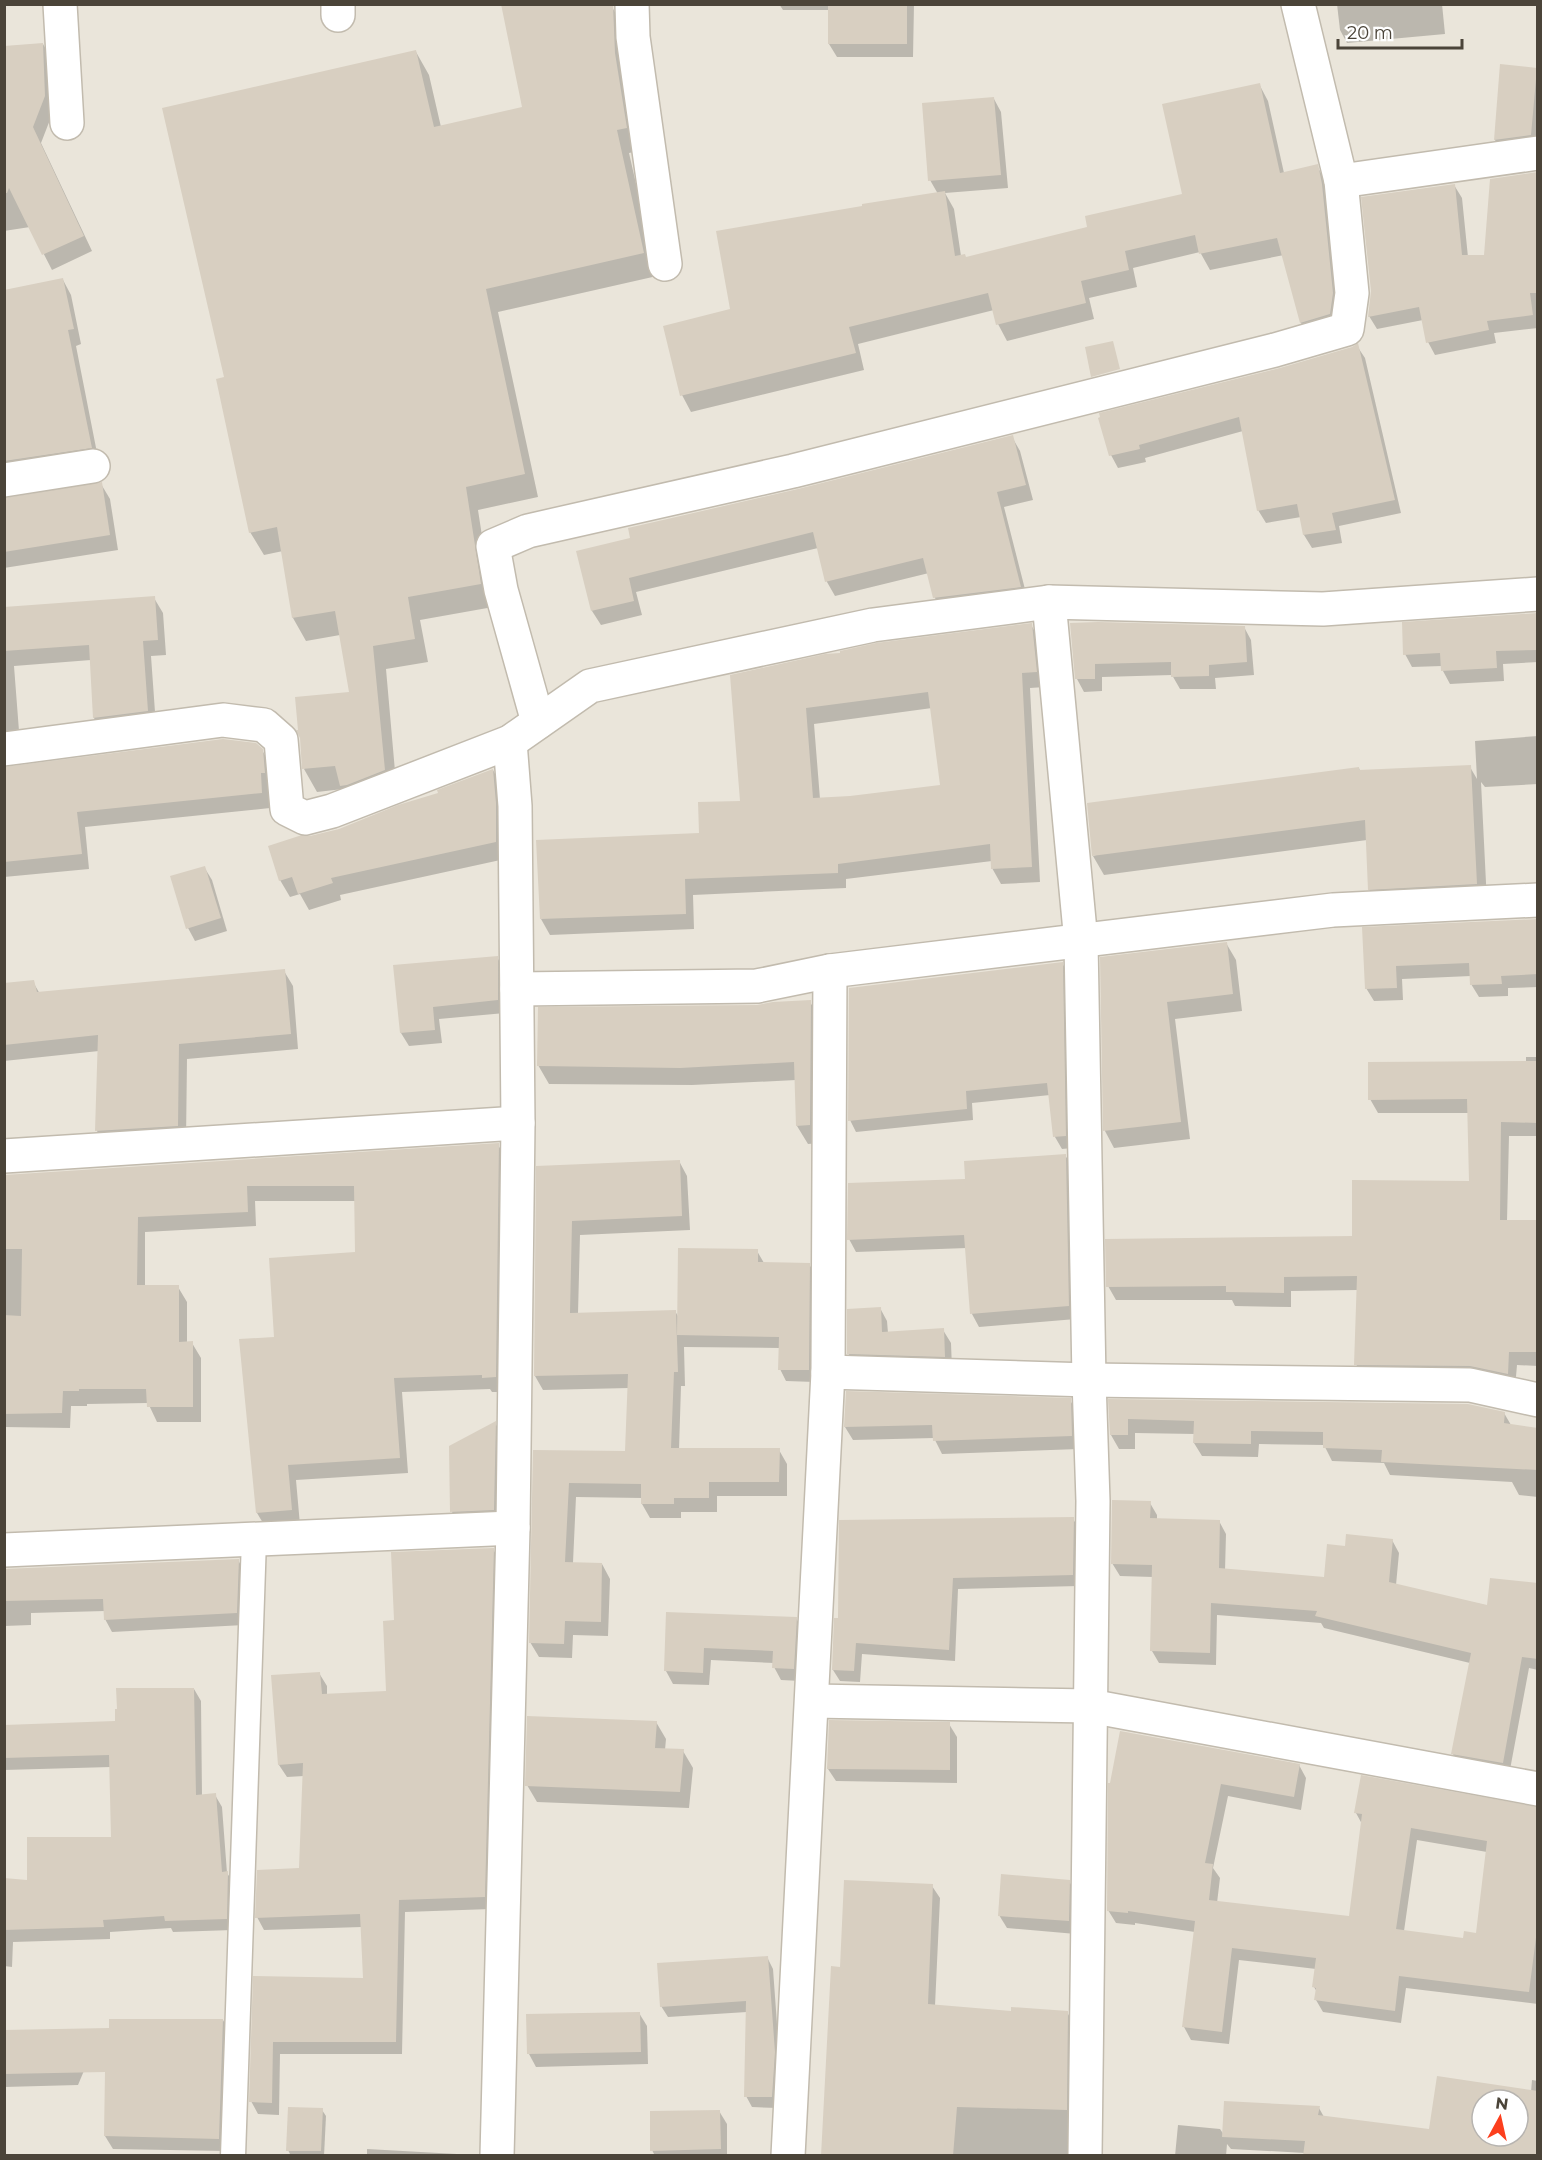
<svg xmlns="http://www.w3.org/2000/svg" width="1542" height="2160" viewBox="0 0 1542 2160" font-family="Montserrat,sans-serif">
  <rect width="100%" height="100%" fill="#f6f3ec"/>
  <path fill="#eae5da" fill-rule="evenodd" d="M 5,5 L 1537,5 L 1537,2155 L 5,2156 ZM 1482,2100 L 1518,2100 L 1518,2136 L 1482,2136 Z"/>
  <g fill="#0003" fill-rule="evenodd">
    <polygon points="779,4 914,4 913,57 837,57 829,44 829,10 783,10"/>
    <polygon points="1337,4 1442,4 1445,34 1347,43 1340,30"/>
    <polygon points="612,7 625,30 639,151 629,153 657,276 498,312 538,497 478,510 493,607 420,620 428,662 386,669 397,794 343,789 317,792 304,769 350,693 340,635 306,641 293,618 283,551 264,555 250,532 226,378 416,52 429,75 441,127 523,108"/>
    <polygon points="43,44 52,60 53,112 41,143 92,251 52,270 30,227 4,231 4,48"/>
    <polygon points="1501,66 1536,69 1538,71 1538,148 1502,153 1495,140"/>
    <polygon points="1259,84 1268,101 1284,173 1317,166 1326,182 1342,310 1311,339 1301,323 1284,255 1210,270 1200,252 1133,268 1137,287 1089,298 1094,319 1007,341 998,324 994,310 858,344 864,370 691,412 682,395 732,311 938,194 930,180 994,99 1001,112 1008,188 945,193 954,209 961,256 966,258 1089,228 1184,195"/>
    <polygon points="1538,174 1538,328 1494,333 1496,343 1435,355 1428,342 1423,320 1377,329 1369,316 1454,185 1462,198 1468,257 1485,257"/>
    <polygon points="63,280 71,295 81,344 76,346 99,463 4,479 4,292"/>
    <polygon points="1357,346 1365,358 1401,513 1339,526 1342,543 1312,548 1304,535 1301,517 1266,523 1258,510 1243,431 1145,458 1146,462 1118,468 1111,455"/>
    <polygon points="1012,437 1020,451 1033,500 1004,507 1028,601 943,612 935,598 929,573 835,596 827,582 818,548 636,592 642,615 601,625 592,611 578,552 632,539 798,491"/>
    <polygon points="101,484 110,499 118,550 4,568 4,500"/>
    <polygon points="154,598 163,613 166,655 151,656 156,726 103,733 94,718 91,660 14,666 20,744 4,748 4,608"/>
    <polygon points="1538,613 1538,662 1503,664 1504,681 1450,684 1443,671 1442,666 1412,667 1405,654"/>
    <polygon points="1071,624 1244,627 1251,640 1254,675 1215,678 1216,689 1180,689 1172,675 1102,677 1102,691 1084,692 1077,679"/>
    <path d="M 1031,625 L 1040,640 L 1045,687 L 1030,688 L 1040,882 L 1001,884 L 992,868 L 992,861 L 846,879 L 846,888 L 693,895 L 694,929 L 550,935 L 541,919 L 700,835 L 741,802 L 842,655 ZM 932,708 L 942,786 L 850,798 L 820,799 L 814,724 Z"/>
    <polygon points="1538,736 1538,784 1485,787 1481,782 1487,903 1380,909 1369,889 1367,840 1104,875 1093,856 1359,768 1360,771 1470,767 1477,779 1475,741"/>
    <polygon points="262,750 271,766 273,788 268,788 270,808 85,827 89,869 4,877 4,769"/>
    <polygon points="493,770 502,787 505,859 340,895 341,900 309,910 300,894 290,897 280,880 310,838 337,831 439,794"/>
    <polygon points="204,867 212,880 227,931 195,941 188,928"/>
    <polygon points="1538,920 1538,987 1508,988 1508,996 1479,997 1471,984 1471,976 1402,979 1403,1000 1374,1001 1366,988 1364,929"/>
    <polygon points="1226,943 1236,960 1242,1011 1175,1019 1190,1139 1114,1148 1105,1131 1102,958"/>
    <polygon points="497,957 504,970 505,1013 439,1019 442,1043 409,1046 401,1033 395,966"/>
    <polygon points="1062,963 1069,975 1072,1148 1062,1149 1055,1137 1050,1095 972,1103 973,1120 856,1132 850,1120"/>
    <polygon points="284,971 293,986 298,1049 187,1059 186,1141 106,1146 97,1131 99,1051 4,1061 4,985 33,982 40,994"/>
    <polygon points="810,1002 821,1020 820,1143 808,1144 797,1126 796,1080 692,1085 549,1084 538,1065 757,1006"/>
    <polygon points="1526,1057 1538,1057 1538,1136 1509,1136 1507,1221 1538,1222 1538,1366 1517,1365 1515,1388 1364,1379 1356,1364 1358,1290 1291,1291 1291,1307 1235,1306 1232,1300 1116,1300 1108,1286 1354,1237 1471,1182 1469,1113 1378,1113 1370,1099 1526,1062"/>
    <polygon points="498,1145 507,1160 504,1392 492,1392 490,1389 402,1392 408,1473 296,1480 300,1525 266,1528 257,1513 276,1339 356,1253 356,1201 255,1201 256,1226 145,1232 145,1286 178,1287 187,1302 187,1343 192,1343 201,1358 201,1422 157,1422 148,1403 87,1404 87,1406 71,1406 70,1428 4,1427 4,1176"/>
    <polygon points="1065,1155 1073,1168 1076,1319 979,1327 972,1314 967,1248 856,1252 849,1239 967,1180"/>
    <polygon points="679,1161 687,1176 690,1230 580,1235 578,1314 675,1311 679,1318 757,1251 764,1263 809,1264 816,1276 815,1382 786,1381 780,1369 780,1348 684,1347 685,1386 681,1386 679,1450 779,1450 787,1464 787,1496 717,1496 717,1512 681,1512 681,1518 650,1518 642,1504 642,1498 576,1497 573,1563 602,1564 610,1579 608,1636 573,1635 572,1658 539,1657 530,1642 534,1452 627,1452 629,1388 543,1390 535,1376 538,1168"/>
    <polygon points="880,1308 887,1321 888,1333 943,1330 951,1343 952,1369 856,1366 848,1353"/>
    <polygon points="847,1393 1070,1400 1077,1413 1079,1449 942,1454 934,1438 853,1440 845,1427"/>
    <polygon points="1110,1401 1504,1413 1511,1425 1538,1429 1538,1497 1519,1495 1512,1482 1390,1475 1384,1463 1332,1461 1324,1445 1259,1444 1258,1457 1202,1456 1194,1443 1195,1434 1135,1433 1135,1449 1119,1449 1111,1435"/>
    <polygon points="495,1423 502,1435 501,1523 459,1524 452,1512"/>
    <polygon points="1150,1503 1157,1515 1157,1520 1219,1521 1226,1534 1225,1571 1325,1579 1346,1548 1392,1540 1399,1553 1396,1585 1489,1606 1538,1585 1538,1670 1529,1668 1509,1775 1460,1766 1453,1754 1470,1663 1324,1628 1321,1623 1217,1615 1216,1665 1159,1663 1152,1651 1153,1577 1120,1576 1112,1563"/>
    <polygon points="1073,1519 1080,1530 1079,1586 958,1589 955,1661 862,1654 860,1682 840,1681 833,1670 836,1620"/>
    <polygon points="493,1549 500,1562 491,1909 405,1912 402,2054 280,2054 279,2115 258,2114 251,2101 255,1978 364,1979 362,1927 264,1930 257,1917 301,1870 304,1776 287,1777 279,1765 319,1673 327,1686 327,1695 388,1693 395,1622"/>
    <polygon points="238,1560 245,1573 244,1625 112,1632 105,1619 105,1611 31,1613 31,1625 4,1626 4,1570"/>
    <polygon points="668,1613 796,1618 803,1631 801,1681 781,1680 774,1667 774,1663 711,1660 709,1685 673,1684 666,1671"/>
    <polygon points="194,1689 201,1701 202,1796 215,1795 222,1807 227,1873 235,1885 233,1930 173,1932 171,1928 110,1932 110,1939 13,1942 12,1967 4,1966 4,1880 29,1882 113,1838 111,1767 4,1770 4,1726 117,1723"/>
    <polygon points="656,1722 666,1739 665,1750 683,1751 693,1768 689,1808 537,1802 527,1785"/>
    <polygon points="949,1724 957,1737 957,1783 836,1781 828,1769"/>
    <path d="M 1299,1765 L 1306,1778 L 1301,1810 L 1228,1796 L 1213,1868 L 1220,1878 L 1217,1903 L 1350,1918 L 1362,1824 L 1356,1813 L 1538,1809 L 1538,2004 L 1406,1988 L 1401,2023 L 1323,2012 L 1316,2000 L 1317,1992 L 1314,1987 L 1316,1969 L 1239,1960 L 1229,2044 L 1191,2040 L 1184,2027 L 1195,1932 L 1135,1923 L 1135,1925 L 1116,1923 L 1108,1910 L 1110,1785 ZM 1417,1840 L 1487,1852 L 1477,1935 L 1464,1939 L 1404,1931 Z"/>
    <polygon points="1069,1881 1076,1894 1076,1934 1007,1928 999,1915"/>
    <polygon points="932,1886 940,1898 935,2006 1012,2013 1067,2012 1074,2025 1073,2156 823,2156 841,1968"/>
    <polygon points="767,1957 773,1969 780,2065 778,2108 752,2107 746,2096 747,2012 668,2017 661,2006"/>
    <polygon points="639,2013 647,2026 648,2064 536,2067 529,2054"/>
    <polygon points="223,2020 230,2033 226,2151 113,2149 105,2136"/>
    <polygon points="4,2032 96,2042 78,2085 4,2087"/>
    <path d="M 1439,2077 L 1531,2092 L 1532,2080 L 1538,2081 L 1538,2156 L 1305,2153 L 1231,2149 L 1227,2144 L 1226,2156 L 1175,2156 L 1178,2125 L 1220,2129 L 1224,2135 L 1319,2108 L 1324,2117 L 1431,2130 ZM 1482,2100 L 1518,2100 L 1518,2136 L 1482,2136 Z"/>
    <polygon points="322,2110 326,2116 324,2156 291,2156 288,2150"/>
    <polygon points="719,2111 727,2124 727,2156 655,2156 652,2150"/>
    <polygon points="367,2149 475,2155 475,2156 367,2156"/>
  </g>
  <g fill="#d8cfc1" fill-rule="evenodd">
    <polygon points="501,4 613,4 615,53 627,128 617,130 644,253 486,289 525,474 466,487 481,584 408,597 415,639 373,646 385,770 347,785 340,786 335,766 302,769 300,738 296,730 298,730 295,697 349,692 335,611 292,618 277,527 249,533 216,379 224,377 162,108 416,50 434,127 522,107"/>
    <rect x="828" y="4" width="79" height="40"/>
    <polygon points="43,43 45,96 33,127 84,236 42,255 9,188 7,193 4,193 4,46"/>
    <polygon points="1500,64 1537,68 1531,135 1494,140"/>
    <polygon points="1260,83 1280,173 1318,164 1322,184 1333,293 1330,314 1300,323 1277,238 1199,254 1195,235 1125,251 1129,270 1081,281 1086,303 996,325 988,293 849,327 856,353 680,396 663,326 730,309 716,231 862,206 862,204 945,191 955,256 965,254 966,257 1087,227 1085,216 1182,194 1162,104"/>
    <polygon points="994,97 1001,175 928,181 922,103"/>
    <polygon points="1538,172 1538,293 1530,293 1533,315 1487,321 1489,330 1426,343 1419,307 1368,317 1371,291 1361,197 1455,184 1462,255 1484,255 1490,179"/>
    <polygon points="63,278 74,329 68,330 92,448 4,461 4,290"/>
    <polygon points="1113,341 1120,369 1091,377 1085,347"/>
    <polygon points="1358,343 1395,500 1332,513 1336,530 1303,535 1297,504 1257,511 1239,417 1139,445 1140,449 1109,456 1098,418 1100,417 1099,413 1280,368 1352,347"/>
    <polygon points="1013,435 1026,485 997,492 1021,587 933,598 923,558 825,582 813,532 629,578 634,601 591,611 576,551 630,538 628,528 798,489"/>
    <polygon points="102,482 110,535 4,552 4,498"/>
    <polygon points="155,596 158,640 143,641 148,711 93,718 89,645 4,651 4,607"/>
    <polygon points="1538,613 1538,650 1496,651 1497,668 1441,671 1440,653 1403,655 1402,622"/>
    <polygon points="1098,622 1245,626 1247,662 1209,665 1209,676 1171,677 1171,662 1095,664 1095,679 1075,679 1070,623"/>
    <path d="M 1032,623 L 1037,672 L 1022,673 L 1032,867 L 991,869 L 990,844 L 838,864 L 838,873 L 685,879 L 686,914 L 540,919 L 536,840 L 699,833 L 698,802 L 740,801 L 730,675 L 825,654 L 840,653 L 840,651 L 876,643 ZM 928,692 L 940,785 L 850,796 L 813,798 L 806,708 Z"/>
    <polygon points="223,739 256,743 263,749 265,773 261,773 262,793 77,812 82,854 4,862 4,767"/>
    <polygon points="1471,765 1477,884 1368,890 1365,820 1092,856 1087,803 1359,767 1359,770"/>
    <polygon points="493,769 496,803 496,842 331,878 333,883 298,894 292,877 279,881 268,846 302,835 310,836 339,829 398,805 438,793 437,790"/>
    <polygon points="205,866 221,918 186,929 170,876"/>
    <polygon points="1538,919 1538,974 1501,976 1502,984 1470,985 1469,963 1396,966 1397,988 1365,989 1362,927"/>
    <polygon points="1227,942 1233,994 1167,1002 1181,1122 1103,1131 1100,957"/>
    <polygon points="498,956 498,1000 433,1007 435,1030 400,1033 393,965"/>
    <polygon points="1063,962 1066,1136 1053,1137 1047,1083 966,1091 967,1109 848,1121 849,988"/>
    <polygon points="285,969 291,1034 179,1044 178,1126 95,1131 98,1035 4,1045 4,983 34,980 37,992"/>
    <polygon points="811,1000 810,1125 796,1126 794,1062 680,1068 537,1066 538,1007 757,1005 773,1002"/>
    <polygon points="1538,1061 1538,1123 1501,1122 1500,1220 1538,1220 1538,1352 1509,1352 1508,1374 1470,1366 1354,1365 1357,1276 1284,1277 1284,1293 1226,1292 1226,1286 1106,1287 1105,1239 1352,1236 1352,1180 1469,1181 1467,1099 1368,1100 1368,1062"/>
    <polygon points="499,1143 496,1377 482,1378 482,1375 394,1378 400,1458 288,1465 292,1510 256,1513 239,1339 274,1337 269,1258 355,1252 354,1186 247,1186 248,1212 138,1217 137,1285 179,1285 179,1342 193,1341 193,1407 147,1407 146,1389 79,1389 79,1391 63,1391 62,1413 4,1414 4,1315 21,1316 22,1249 4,1249 4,1175"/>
    <polygon points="1066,1154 1069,1306 970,1314 964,1235 847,1240 848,1183 965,1179 964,1161"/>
    <polygon points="680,1160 682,1216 572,1221 570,1313 676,1310 678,1372 674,1372 671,1448 780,1448 779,1482 709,1482 709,1498 674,1498 674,1504 641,1504 641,1484 569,1483 565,1562 602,1563 601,1622 565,1621 564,1644 529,1643 533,1450 625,1451 628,1374 534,1376 536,1166"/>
    <polygon points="678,1248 758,1249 758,1262 810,1263 809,1370 778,1370 779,1337 677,1335"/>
    <polygon points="881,1307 882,1332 944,1328 945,1357 847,1354 847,1309"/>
    <polygon points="846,1391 1071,1398 1072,1436 933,1441 932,1425 844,1427"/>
    <polygon points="1108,1399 1468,1404 1505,1412 1504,1423 1538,1428 1538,1470 1381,1462 1382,1450 1323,1448 1323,1432 1251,1431 1251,1444 1193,1443 1194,1421 1128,1419 1128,1435 1110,1435"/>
    <polygon points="496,1421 494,1510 450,1512 449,1446"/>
    <polygon points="1112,1500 1151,1501 1150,1518 1220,1520 1219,1568 1324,1577 1327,1544 1345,1546 1346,1534 1393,1539 1389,1582 1487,1605 1490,1578 1538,1583 1538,1659 1522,1657 1503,1763 1451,1754 1471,1653 1315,1616 1317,1611 1211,1603 1210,1653 1150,1651 1152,1565 1111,1564"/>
    <polygon points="1074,1517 1073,1575 953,1578 949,1650 856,1643 854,1671 832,1670 834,1618 838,1618 839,1520"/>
    <polygon points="494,1548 485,1897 399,1900 396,2042 273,2042 272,2103 249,2102 253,1976 363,1978 360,1914 255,1918 257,1870 299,1868 303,1763 278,1765 271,1675 320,1672 322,1694 386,1691 383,1621 394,1620 391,1552"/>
    <polygon points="239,1559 237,1613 104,1620 103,1599 4,1601 4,1569"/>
    <polygon points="666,1612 797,1617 794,1669 772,1668 773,1651 704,1648 703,1673 664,1671"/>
    <polygon points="116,1688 194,1688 196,1795 216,1793 222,1872 228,1871 227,1919 165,1921 164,1916 103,1920 104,1927 4,1930 4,1878 27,1880 27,1837 111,1837 109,1755 4,1758 4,1725 115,1721 115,1709 117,1709"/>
    <polygon points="527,1716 657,1721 655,1748 684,1749 680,1792 525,1786"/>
    <polygon points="829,1720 950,1722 950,1770 827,1769"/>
    <path d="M 1120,1731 L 1300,1764 L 1294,1797 L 1221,1784 L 1205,1863 L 1213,1864 L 1209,1900 L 1349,1916 L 1362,1814 L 1354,1813 L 1361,1775 L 1538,1807 L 1538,1922 L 1529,1992 L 1399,1976 L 1395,2011 L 1314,2000 L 1316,1988 L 1312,1987 L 1316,1958 L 1232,1948 L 1222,2032 L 1182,2027 L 1195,1921 L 1128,1911 L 1128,1913 L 1107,1911 L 1108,1783 L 1110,1783 ZM 1411,1828 L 1487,1841 L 1476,1933 L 1464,1931 L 1463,1938 L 1396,1929 Z"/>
    <polygon points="1001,1874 1070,1880 1069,1921 998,1916"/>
    <polygon points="844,1880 933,1884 928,2004 1011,2011 1011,2007 1068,2011 1067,2110 957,2107 953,2156 821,2156 831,1966 840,1967"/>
    <polygon points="768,1956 775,2052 772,2097 744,2097 746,2001 660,2007 657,1963"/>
    <polygon points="640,2012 641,2052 527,2054 526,2014"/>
    <polygon points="109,2019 223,2019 219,2139 104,2136 105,2072 4,2074 4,2030 109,2028"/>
    <path d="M 1437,2076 L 1538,2091 L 1538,2156 L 1303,2156 L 1305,2141 L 1222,2137 L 1224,2101 L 1320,2106 L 1318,2115 L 1429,2129 ZM 1482,2100 L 1518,2100 L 1518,2136 L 1482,2136 Z"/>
    <polygon points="288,2107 323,2108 321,2151 286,2151"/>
    <polygon points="720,2110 721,2149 650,2151 650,2111"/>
  </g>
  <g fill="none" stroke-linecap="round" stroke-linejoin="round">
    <defs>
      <polyline id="lane" points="233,2156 254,1539"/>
      <g id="street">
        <polyline points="60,4 67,123"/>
        <polyline points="338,4 338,15"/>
        <polyline points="632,4 633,37 665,264"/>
        <polyline points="1341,181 1538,153"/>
        <polyline points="4,480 93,466"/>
        <polyline points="1049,602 1081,942 1089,1380 1093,1501 1085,2156"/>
        <polyline points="538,722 501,590 493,546 528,531 793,471 1275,350 1347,329 1352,293 1341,181 1298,4"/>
        <polyline points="4,749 223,720 264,725 281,740 287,809 305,818 332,811 510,742 590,686 873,625 1049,602 1323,609 1538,594"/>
        <polyline points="517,989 757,986 830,971 1333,910 1538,900"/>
        <polyline points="4,1156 518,1123"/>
        <polyline points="828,1372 1089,1380 1470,1385 1538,1400"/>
        <polyline points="4,1550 513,1528"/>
        <polyline points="813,1701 1090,1706 1538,1789"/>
        <polyline points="497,2156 513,1528 518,1123 515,806 510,742"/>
        <polyline points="788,2156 828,1372 830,971"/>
      </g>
    </defs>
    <use href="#lane" stroke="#c2bbae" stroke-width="27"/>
    <use href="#street" stroke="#c2bbae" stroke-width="36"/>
    <use href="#lane" stroke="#fff" stroke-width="24"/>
    <use href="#street" stroke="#fff" stroke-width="33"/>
  </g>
  <rect width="1542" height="2160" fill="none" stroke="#4b4439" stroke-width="12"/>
  <g transform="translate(1500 2118) rotate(8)"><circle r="28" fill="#ffffff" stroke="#b7b4b0" stroke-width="1.5"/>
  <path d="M0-4.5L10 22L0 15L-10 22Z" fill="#fc3f1d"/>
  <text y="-9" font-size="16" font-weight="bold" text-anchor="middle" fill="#4b4439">N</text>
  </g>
  <path d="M1338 39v9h124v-9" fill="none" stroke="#4b4439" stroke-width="3"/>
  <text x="1347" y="39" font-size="18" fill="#4b4439" stroke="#ffffff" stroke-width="4.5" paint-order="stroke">20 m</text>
</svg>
